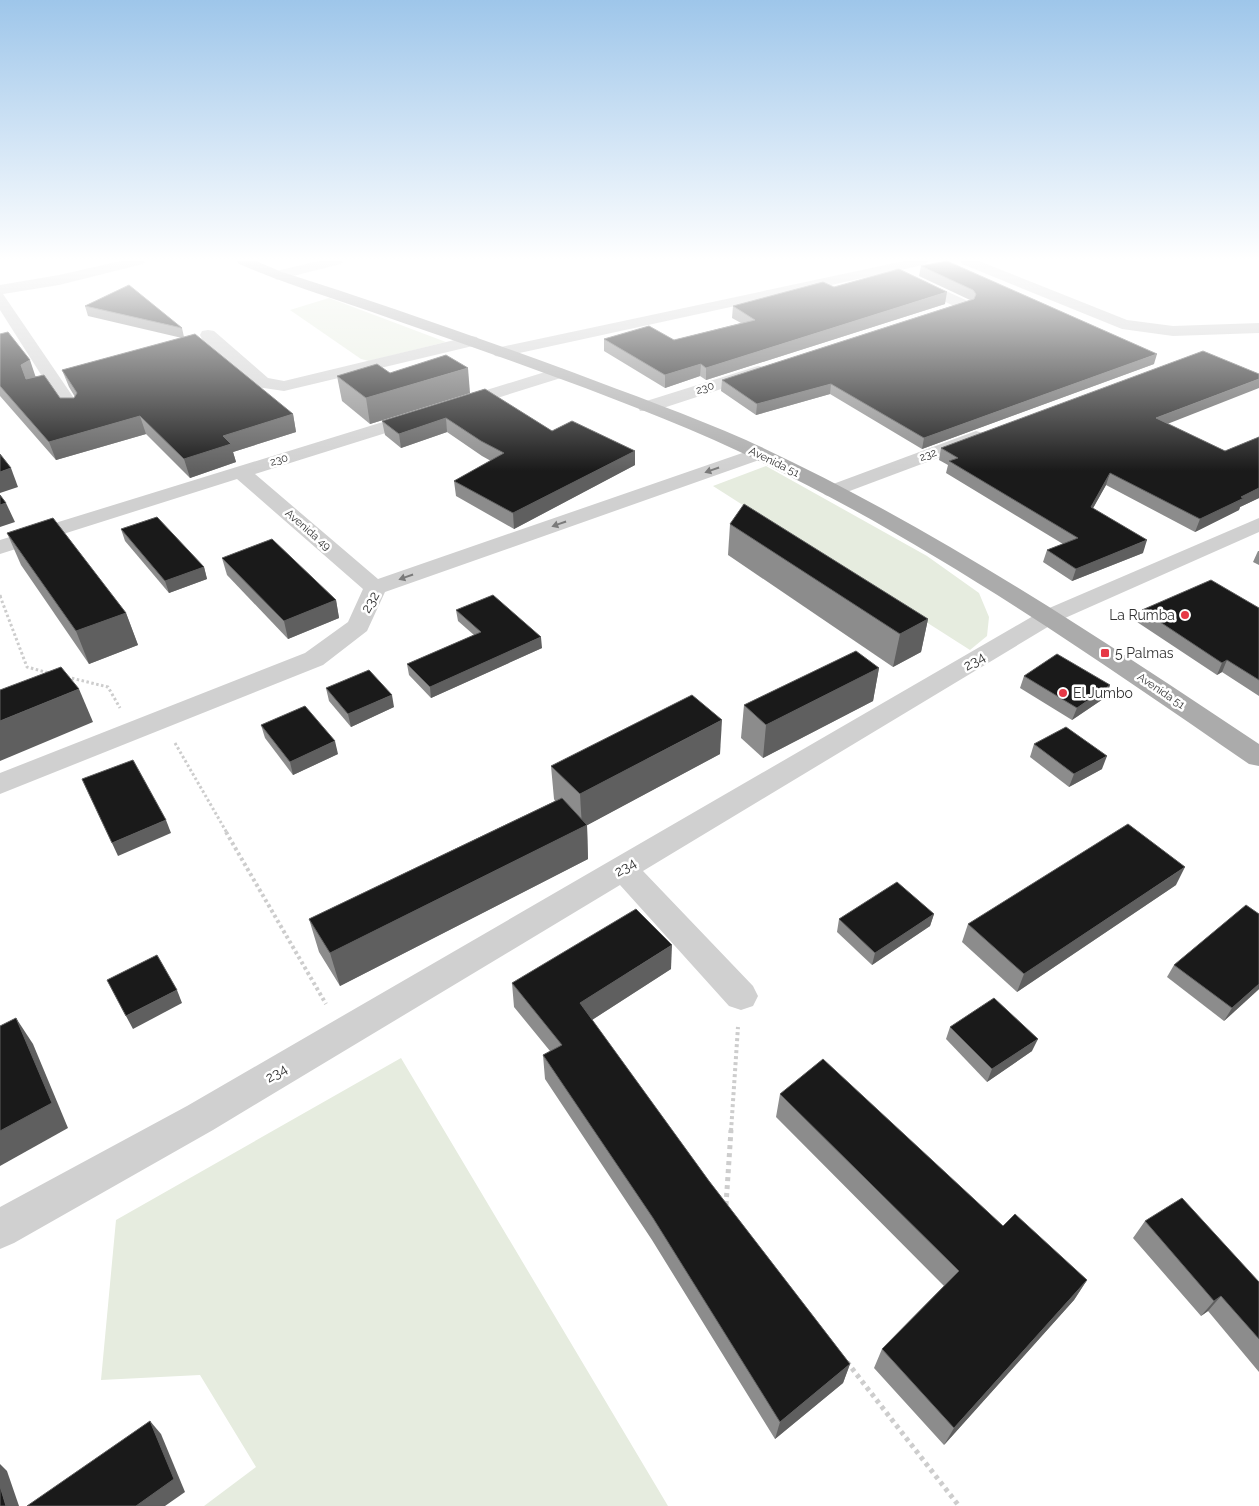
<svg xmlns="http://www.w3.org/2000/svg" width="1259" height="1506" viewBox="0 0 1259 1506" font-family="Raleway,sans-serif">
  <rect width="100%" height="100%" fill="#fff"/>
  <g fill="#e6ecdf">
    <polygon points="329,298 446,342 369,361 361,359 290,310"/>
    <polygon points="766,466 927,556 979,593 989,617 987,636 970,650 713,486"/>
    <polygon points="401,1058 668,1506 204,1506 256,1467 200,1375 101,1380 116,1220"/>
  </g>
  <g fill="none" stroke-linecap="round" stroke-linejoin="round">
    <polyline stroke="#cdcdcd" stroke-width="2.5" stroke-dasharray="2 2" stroke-linecap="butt" points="0,595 1,597"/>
    <g stroke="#cdcdcd" stroke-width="3" stroke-dasharray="2.5 2.5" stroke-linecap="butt">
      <polyline points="0,596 27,667 49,673"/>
      <polyline points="67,677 108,687 120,708"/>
      <polyline points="175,743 227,833"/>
    </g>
    <g stroke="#cdcdcd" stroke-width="4" stroke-dasharray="3 3" stroke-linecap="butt">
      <polyline points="226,832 326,1004"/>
      <polyline points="731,1131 738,1027"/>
    </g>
    <g stroke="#cdcdcd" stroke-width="5" stroke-dasharray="4 4" stroke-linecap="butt">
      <polyline points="726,1205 731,1130"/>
      <polyline points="847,1362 959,1506"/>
    </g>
    <g fill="#d0d0d0" fill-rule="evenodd">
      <polygon points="121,261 145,261 143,264 59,285 3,294 82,410 80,414 66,414 0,310 0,285 59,275"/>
      <polygon points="319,261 343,261 341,264 277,280 269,275 272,272"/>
      <polygon points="904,261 930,261 923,265 501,357 495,356 492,352 495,348 501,347"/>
      <polygon points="960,261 979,261 1127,320 1173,326 1259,323 1259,333 1173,336 1122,329 962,264"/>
      <polygon points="913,276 970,302 972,305 970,308 958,308 908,284 905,281"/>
      <polygon points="208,330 214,331 268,378 284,381 471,336 477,337 479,341 477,345 284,391 257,387 202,339 200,335 202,331"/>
      <polygon points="758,366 764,367 767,371 764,375 654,411 640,411 638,407 640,403"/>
      <polygon points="558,368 564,369 567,373 564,377 255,474 378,579 751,450 765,450 768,454 765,458 385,592 367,631 323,665 0,794 0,773 305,653 348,622 363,589 237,479 0,554 0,540"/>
      <polygon points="976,431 983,433 986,437 983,441 839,495 832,497 825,495 822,491 825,487"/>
      <polygon points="1259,518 1259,532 1056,622 643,871 753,986 758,996 753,1006 741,1010 729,1006 620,885 213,1130 14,1243 0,1249 0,1207 187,1106 1040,612"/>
    </g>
    <path fill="#ababab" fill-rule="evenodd" d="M 237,261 L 256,261 L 282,272 C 380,303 476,337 572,372 C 630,394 689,415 746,440 C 927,523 1094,634 1259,744 L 1259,766 L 1249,764 C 1078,646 904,525 714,440 C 608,394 498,356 389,318 C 339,300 288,285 239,264 Z"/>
  </g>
  <g fill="#8c8c8c">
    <polygon points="921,266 1154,364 922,449 830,394 756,415 721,391 722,380 970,300 919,276"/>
    <polygon points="834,287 945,304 706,380 700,376 665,388 604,351 604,339 674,340 741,323 732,318 733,306"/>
    <polygon points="85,306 182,328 184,337 293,414 296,432 233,452 236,462 190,478 146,434 56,460 0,396 0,334 36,377 60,398 74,398 75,397 69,387 62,370 182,338 88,316"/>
    <polygon points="390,373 470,393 370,424 342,401 337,376"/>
    <polygon points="485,389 552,431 635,451 635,465 514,529 456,496 454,481 491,461 482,456 447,432 401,448 385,435 382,421"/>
    <polygon points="1168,424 1225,451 1259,437 1259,498 1240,507 1239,510 1195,532 1106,485 1093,508 1143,553 1072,581 1043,562 1047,550 1063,544 946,473 948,465 939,460 941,448"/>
    <polygon points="730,524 928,619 921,652 893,667 728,555"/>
    <polygon points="121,529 204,567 207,579 169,593 125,541"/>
    <polygon points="7,533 126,613 138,645 89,664 21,565"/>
    <polygon points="1258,551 1259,551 1259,565 1253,562"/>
    <polygon points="222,558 336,600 339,618 288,639 227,575"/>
    <polygon points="1259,608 1259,696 1222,672 1217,675 1137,622 1142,610"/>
    <polygon points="456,610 542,648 431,698 409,675 407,664 474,635 458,621"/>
    <polygon points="879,668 873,701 763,758 741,738 744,705"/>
    <polygon points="1024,676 1110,685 1106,697 1072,720 1020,688"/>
    <polygon points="326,688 394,707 351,727 329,701"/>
    <polygon points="261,725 338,754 293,775 265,738"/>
    <polygon points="1034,744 1102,769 1069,787 1030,757"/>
    <polygon points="720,754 587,825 588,859 340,986 319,952 309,919 555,801 554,799 551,766"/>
    <polygon points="1176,885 1017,992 962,942 968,924"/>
    <polygon points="934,914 930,926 872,965 837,932 839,919"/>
    <polygon points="1259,914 1259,989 1224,1021 1167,977 1174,965"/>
    <polygon points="671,969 592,1020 709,1181 850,1364 843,1383 775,1439 652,1240 545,1079 543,1055 550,1051 514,1007 512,983"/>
    <polygon points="950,1027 1032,1051 987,1082 946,1039"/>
    <polygon points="780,1094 1003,1226 1087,1280 1074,1300 944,1445 874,1368 882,1349 944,1286 776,1117"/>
    <polygon points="1145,1221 1259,1282 1259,1372 1208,1311 1201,1316 1133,1238"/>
  </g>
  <g fill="#5f5f5f">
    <polygon points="947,292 945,304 706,380 706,368"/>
    <polygon points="1157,354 1154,364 922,449 924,438"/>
    <polygon points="30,360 36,378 27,382 21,365"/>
    <polygon points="701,364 700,376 665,388 665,375"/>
    <polygon points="468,368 470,393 370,424 366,398"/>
    <polygon points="1259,379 1259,388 1152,430 1156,418"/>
    <polygon points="831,384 830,394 756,415 757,404"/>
    <polygon points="293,414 296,432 233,452 236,462 190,478 184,459 223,436"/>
    <polygon points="140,416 146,434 56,460 49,442"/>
    <polygon points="446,418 447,432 401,448 399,434"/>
    <polygon points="635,451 635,465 514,529 513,513"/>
    <polygon points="11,468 18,487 0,493 0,472"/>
    <polygon points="1110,473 1106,485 1087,519 1091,507"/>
    <polygon points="1259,488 1259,498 1240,507 1239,510 1195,532 1200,519 1241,497"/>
    <polygon points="6,503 15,522 0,527 0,505"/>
    <polygon points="1147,540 1143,553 1072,581 1076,569"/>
    <polygon points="204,567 207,579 169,593 165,581"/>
    <polygon points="336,600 339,618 288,639 284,621"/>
    <polygon points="126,613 138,645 89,664 76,631"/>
    <polygon points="928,619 921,652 893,667 900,634"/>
    <polygon points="541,637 542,648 431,698 430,687"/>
    <polygon points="1227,660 1222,672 1217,675 1222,663"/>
    <polygon points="879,668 873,701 763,758 766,725"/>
    <polygon points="1110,685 1106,697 1072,720 1077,708"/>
    <polygon points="79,689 93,722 0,761 0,721"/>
    <polygon points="392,695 394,707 351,727 348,714"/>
    <polygon points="722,720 720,754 582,828 580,794"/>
    <polygon points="335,741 338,754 293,775 290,762"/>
    <polygon points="1107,756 1102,769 1069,787 1074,774"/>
    <polygon points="166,820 171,833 118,856 112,843"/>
    <polygon points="587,825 588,859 340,986 330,953"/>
    <polygon points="1185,867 1176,885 1017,992 1024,974"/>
    <polygon points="934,914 930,926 872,965 875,953"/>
    <polygon points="672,945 671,969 581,1027 580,1003"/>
    <polygon points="1259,984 1259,989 1224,1021 1232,1008"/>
    <polygon points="177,990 182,1003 133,1029 126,1016"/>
    <polygon points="16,1018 33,1044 68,1128 0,1166 0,1131"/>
    <polygon points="1038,1039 1032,1051 987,1082 992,1069"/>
    <polygon points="1087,1280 1074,1300 944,1445 954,1428"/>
    <polygon points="1221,1296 1208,1311 1201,1316 1214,1301"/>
    <polygon points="850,1364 843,1383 775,1439 780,1422"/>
    <polygon points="150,1421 161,1434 185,1492 165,1506 136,1506"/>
    <polygon points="0,1464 7,1471 19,1506 6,1506 0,1486"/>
  </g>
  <g fill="#1a1a1a" stroke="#5f5f5f">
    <polygon points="947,261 1157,354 924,438 831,384 757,404 722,380 974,299 976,294 973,290 921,266"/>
    <polygon points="899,269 947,292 706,368 701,364 665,375 604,339 649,326 674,340 755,320 733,306 823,282 834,287"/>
    <polygon points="129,285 182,328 85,306"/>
    <polygon points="8,332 30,360 21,365 26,379 44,375 60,398 74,398 77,393 62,370 195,334 293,414 223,436 231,444 184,459 140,416 49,442 0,386 0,334"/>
    <polygon points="1203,351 1259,374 1259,379 1156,418 1225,451 1259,437 1259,488 1241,497 1244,498 1200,519 1110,473 1091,507 1147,540 1076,569 1047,550 1078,538 949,461 958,458 941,448"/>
    <polygon points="446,355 468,368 366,398 337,376 377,364 390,373"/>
    <polygon points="485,389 552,431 572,421 635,451 513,513 454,481 504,453 481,441 446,418 399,434 382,421"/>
    <polygon points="0,454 11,468 0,472"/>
    <polygon points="0,495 6,503 0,505"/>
    <polygon points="744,504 928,619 900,634 730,524"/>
    <polygon points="157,517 204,567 165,581 121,529"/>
    <polygon points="53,518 126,613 76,631 7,533"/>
    <polygon points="272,539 336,600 284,621 222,558"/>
    <polygon points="1211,580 1259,608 1259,680 1227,660 1222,663 1142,610"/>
    <polygon points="493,595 541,637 430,687 407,664 481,632 456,610"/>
    <polygon points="856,651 879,668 766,725 744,705"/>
    <polygon points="1057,654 1110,685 1077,708 1024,676"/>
    <polygon points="61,667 79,689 0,721 0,690"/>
    <polygon points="369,670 392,695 348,714 326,688"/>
    <polygon points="692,695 722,720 580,794 551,766"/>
    <polygon points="305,706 335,741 290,762 261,725"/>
    <polygon points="1066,727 1107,756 1074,774 1034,744"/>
    <polygon points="133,760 166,820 112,843 82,779"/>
    <polygon points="562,798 587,825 330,953 309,919"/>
    <polygon points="1128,824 1185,867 1024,974 968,924"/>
    <polygon points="897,882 934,914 875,953 839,919"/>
    <polygon points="1246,905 1259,914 1259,984 1232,1008 1174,965"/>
    <polygon points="636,909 672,945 580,1003 709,1181 850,1364 780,1422 653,1218 543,1055 562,1045 512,983"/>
    <polygon points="157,955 177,990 126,1016 107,980"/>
    <polygon points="994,998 1038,1039 992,1069 950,1027"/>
    <polygon points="16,1018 52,1103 0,1131 0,1026"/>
    <polygon points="823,1059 1003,1226 1015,1214 1087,1280 954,1428 882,1349 959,1271 780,1094"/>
    <polygon points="1182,1198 1259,1282 1259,1339 1221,1296 1214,1301 1145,1221"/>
    <polygon points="150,1421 174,1479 136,1506 27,1506"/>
    <polygon points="0,1486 6,1506 0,1506"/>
  </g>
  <defs><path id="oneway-solid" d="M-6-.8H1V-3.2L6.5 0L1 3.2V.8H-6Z" transform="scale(1.25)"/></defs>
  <g fill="#7a7a7a">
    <use href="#oneway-solid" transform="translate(712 470) rotate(161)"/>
    <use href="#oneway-solid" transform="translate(559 524) rotate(161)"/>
    <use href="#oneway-solid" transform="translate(406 577) rotate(161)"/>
  </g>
  <linearGradient id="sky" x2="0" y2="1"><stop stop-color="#9ec6ea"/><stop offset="0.55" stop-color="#fff"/><stop offset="1" stop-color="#fff" stop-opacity="0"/></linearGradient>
  <rect width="1259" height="471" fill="url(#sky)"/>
  <g fill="#e63946" stroke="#fff" stroke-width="2">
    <circle cx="1185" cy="615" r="5"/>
    <rect x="1100" y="648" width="10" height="10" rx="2.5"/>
    <circle cx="1063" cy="693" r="5"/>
  </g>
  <g text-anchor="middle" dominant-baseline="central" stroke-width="5" stroke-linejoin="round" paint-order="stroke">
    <g font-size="11" fill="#333" stroke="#fff">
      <text transform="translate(705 388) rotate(-18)">230</text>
      <text transform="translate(928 455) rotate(-20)">232</text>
      <text transform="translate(279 460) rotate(-17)">230</text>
      <text transform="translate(774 462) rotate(26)">Avenida 51</text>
      <text transform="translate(308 530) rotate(41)">Avenida 49</text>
      <text transform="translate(1161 691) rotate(34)">Avenida 51</text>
    </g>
    <g font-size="14" fill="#333" stroke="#fff">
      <text transform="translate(370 602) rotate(-61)">232</text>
      <text transform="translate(974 661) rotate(-31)">234</text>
      <text transform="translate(625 867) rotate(-31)">234</text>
      <text transform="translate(276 1073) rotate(-31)">234</text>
    </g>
    <g font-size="14" fill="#333" stroke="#fff" text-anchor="start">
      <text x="1175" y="615" text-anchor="end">La Rumba</text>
      <text x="1115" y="653">5 Palmas</text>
      <text x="1073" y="693">El Jumbo</text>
    </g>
  </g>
</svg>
